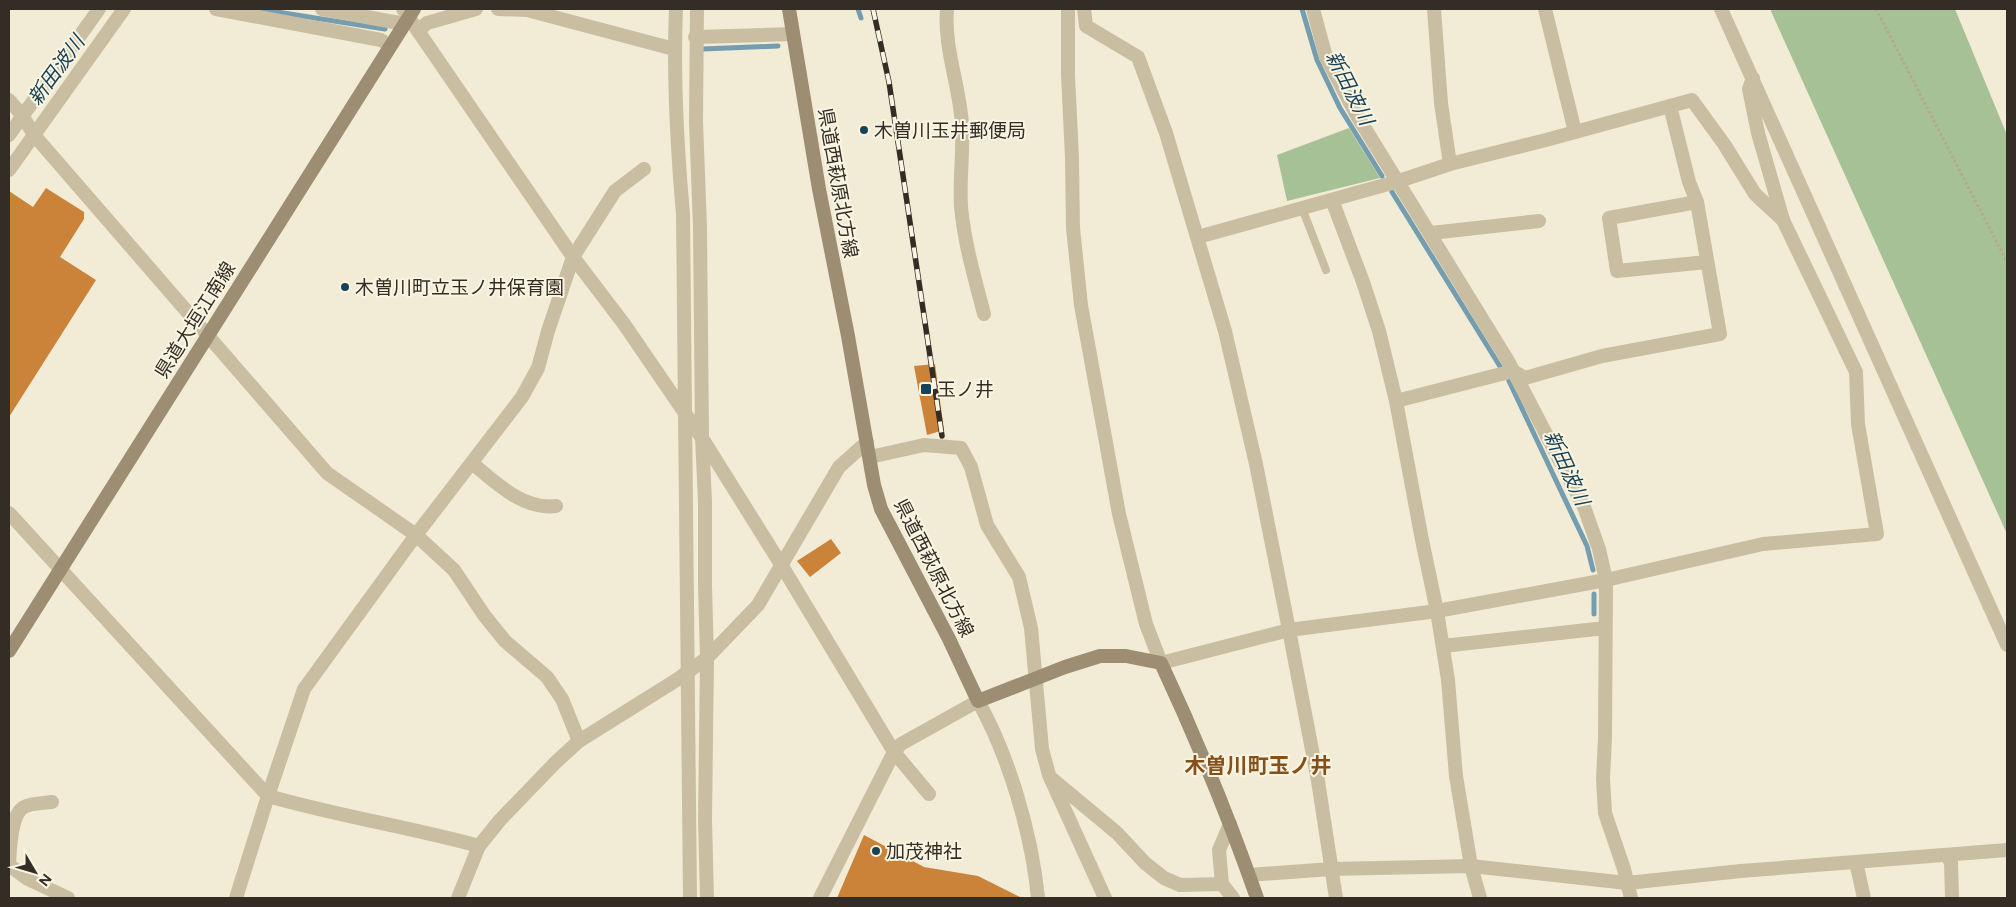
<svg xmlns="http://www.w3.org/2000/svg" width="2016" height="907" viewBox="0 0 2016 907" font-family="Figtree,'Noto Sans JP',sans-serif">
  <rect width="100%" height="100%" fill="#f2ecd6"/>
  <g fill="#a7c196">
    <polygon points="1770,9 1955,9 2007,135 2007,534"/>
    <polygon points="1349,128 1380,178 1287,201 1277,155"/>
  </g>
  <g fill="none" stroke-linecap="round" stroke-linejoin="round">
    <g stroke="#749db0" stroke-width="5">
      <polyline points="258,9 385,29"/>
      <polyline points="858,9 861,18"/>
      <polyline points="1302,9 1317,60 1340,108 1382,176"/>
      <polyline points="703,49 778,46"/>
      <polyline points="1392,192 1501,368"/>
      <polyline points="1509,381 1587,546 1593,570"/>
      <polyline points="1594,594 1594,614"/>
    </g>
  </g>
  <g fill="#cb833a">
    <polygon points="46,188 84,212 84,219 60,257 96,280 9,417 9,191 33,207"/>
    <polygon points="935,364 944,430 927,435 914,366"/>
    <polygon points="831,539 841,553 810,577 797,561"/>
    <polygon points="864,835 924,867 978,876 1022,898 837,898"/>
  </g>
  <g fill="none" stroke-linecap="round" stroke-linejoin="round">
    <polyline stroke="#b5a98c" stroke-width="3" stroke-dasharray="2.5 2.5" stroke-linecap="butt" points="1876,9 2007,262"/>
    <polyline stroke="#cabea2" stroke-width="8" points="1302,208 1326,270"/>
    <g stroke="#cabea2" stroke-width="14">
      <polyline points="216,9 381,40 390,46"/>
      <polyline points="322,9 405,24"/>
      <polyline points="403,9 573,257 624,324 702,438 782,566 894,752 929,794"/>
      <polyline points="498,9 527,10 674,49"/>
      <path d="M 676,9 C 673,78 677,146 683,214 L 690,898"/>
      <polyline points="697,9 696,122 700,226 702,438 705,501 705,586 707,658 705,820 707,898"/>
      <path d="M 947,9 C 944,45 957,79 961,114 C 965,144 959,175 961,206 C 964,242 975,279 984,314"/>
      <polyline points="1084,9 1086,26 1138,57 1166,133 1225,331 1256,464 1289,630 1318,781 1336,898"/>
      <polyline points="1313,9 1326,57 1356,114 1508,361 1584,507 1599,549 1606,580 1605,738 1603,779 1605,813 1624,869 1631,898"/>
      <polyline points="1434,9 1441,103 1450,164"/>
      <polyline points="1545,9 1575,132"/>
      <polyline points="1721,9 2007,645"/>
      <polyline points="418,31 427,23 476,9"/>
      <polyline points="695,37 793,34"/>
      <polyline points="9,100 22,115 34,135 327,473 416,535 454,570 484,615 505,641 547,677 562,699 579,741"/>
      <polyline points="9,135 99,9"/>
      <polyline points="9,170 124,9"/>
      <polyline points="1332,200 1363,282 1379,331 1396,401 1422,540 1437,611 1448,680 1456,776 1471,866 1480,898"/>
      <polyline points="1697,202 1609,218 1617,271 1707,262"/>
      <polyline points="1431,233 1539,221"/>
      <polyline points="1198,237 1399,181 1450,164 1546,140 1692,100 1724,144 1755,194 1783,220 1758,133 1749,89 1753,78"/>
      <polyline points="1396,401 1513,371 1525,378 1602,356 1720,334 1697,202 1689,182 1670,106"/>
      <polyline points="870,457 924,445 961,448 971,467 987,525 1019,577 1031,628 1042,749 1049,775 1105,898"/>
      <path d="M 472,463 C 496,483 523,510 556,506"/>
      <path d="M 9,513 L 268,796 C 338,816 409,827 479,846"/>
      <polyline points="1443,646 1605,628"/>
      <polyline points="1161,663 1289,630 1437,611 1606,580 1763,544 1877,534 1858,424 1856,372 1783,220"/>
      <polyline points="1052,779 1117,833 1145,863 1164,878 1180,885 1222,884"/>
      <path d="M 52,802 C 44,803 31,803 24,807 C 10,815 10,850 9,865 L 28,879 L 68,898"/>
      <polyline points="1230,824 1219,850 1222,884 1233,898"/>
      <polyline points="1947,855 1951,863 1952,898"/>
      <polyline points="1856,862 1864,898"/>
      <polyline points="1249,875 1331,869 1471,866 1627,883 1741,871 2007,850"/>
      <polyline points="236,898 268,796 304,689 416,535 522,397 538,368 548,331 573,257 615,191 644,169"/>
      <polyline points="458,898 479,846 500,820 556,762 579,741 678,679 707,658 758,605 839,467 867,442"/>
      <polyline points="820,898 894,752 901,744 978,701"/>
    </g>
    <g stroke="#cabea2" stroke-width="14">
      <polyline points="1068,9 1068,75 1072,158 1073,228 1081,305 1119,514 1146,624 1161,663"/>
      <path d="M 978,701 C 1009,756 1032,835 1038,898"/>
    </g>
    <g stroke="#9d8d73" stroke-width="14">
      <path d="M 789,9 L 819,189 L 848,336 L 874,485 L 881,509 L 949,639 L 978,701 L 1065,667 L 1100,656 L 1126,656 L 1161,663 C 1197,740 1229,818 1257,898"/>
      <polyline points="9,651 414,9"/>
    </g>
    <defs>
      <polyline id="rail" points="873,9 889,82 942,436"/>
    </defs>
    <use href="#rail" stroke="#342d25" stroke-width="5.5"/>
    <use href="#rail" stroke="#f9f5e2" stroke-width="4" stroke-dasharray="11" stroke-linecap="butt"/>
  </g>
  <g fill="#194256" stroke="#f9f5e2" stroke-width="2">
    <circle cx="864" cy="130" r="5"/>
    <circle cx="345" cy="287" r="5"/>
    <rect x="920" y="383" width="12" height="12" rx="2.5"/>
    <circle cx="876" cy="851" r="5"/>
  </g>
  <g text-anchor="middle" dominant-baseline="central" stroke-width="4" stroke-linejoin="round" paint-order="stroke">
    <g font-size="19" fill="#342d25" stroke="#f9f5e2" text-anchor="start">
      <text x="874" y="130">木曽川玉井郵便局</text>
      <text x="355" y="287">木曽川町立玉ノ井保育園</text>
      <text x="937" y="389">玉ノ井</text>
      <text x="886" y="851">加茂神社</text>
    </g>
    <g font-size="19" fill="#342d25" stroke="#f9f5e2">
      <text transform="translate(838 183) rotate(80)">県道西萩原北方線</text>
      <text transform="translate(195 320) rotate(-58)">県道大垣江南線</text>
      <text transform="translate(934 568) rotate(63)">県道西萩原北方線</text>
    </g>
    <g font-size="20" font-style="italic" fill="#194256" stroke="#f9f5e2">
      <text transform="translate(56 70) rotate(-54)">新田波川</text>
      <text transform="translate(1350 88) rotate(63)">新田波川</text>
      <text transform="translate(1567 468) rotate(65)">新田波川</text>
    </g>
    <g font-size="21" font-weight="bold" fill="#86501b" stroke="#f9f5e2">
      <text x="1258" y="765">木曽川町玉ノ井</text>
    </g>
  </g>
  <rect width="2016" height="907" fill="none" stroke="#342d25" stroke-width="20"/>
  <g transform="translate(35 872) rotate(128)" stroke="#f9f5e2" stroke-width="4" paint-order="stroke">
  <path d="M0-4L9 19L0 12L-9 19Z" fill="#342d25"/>
  <text y="-8" font-size="14" font-weight="bold" text-anchor="middle" fill="#342d25">N</text>
  </g>
</svg>
